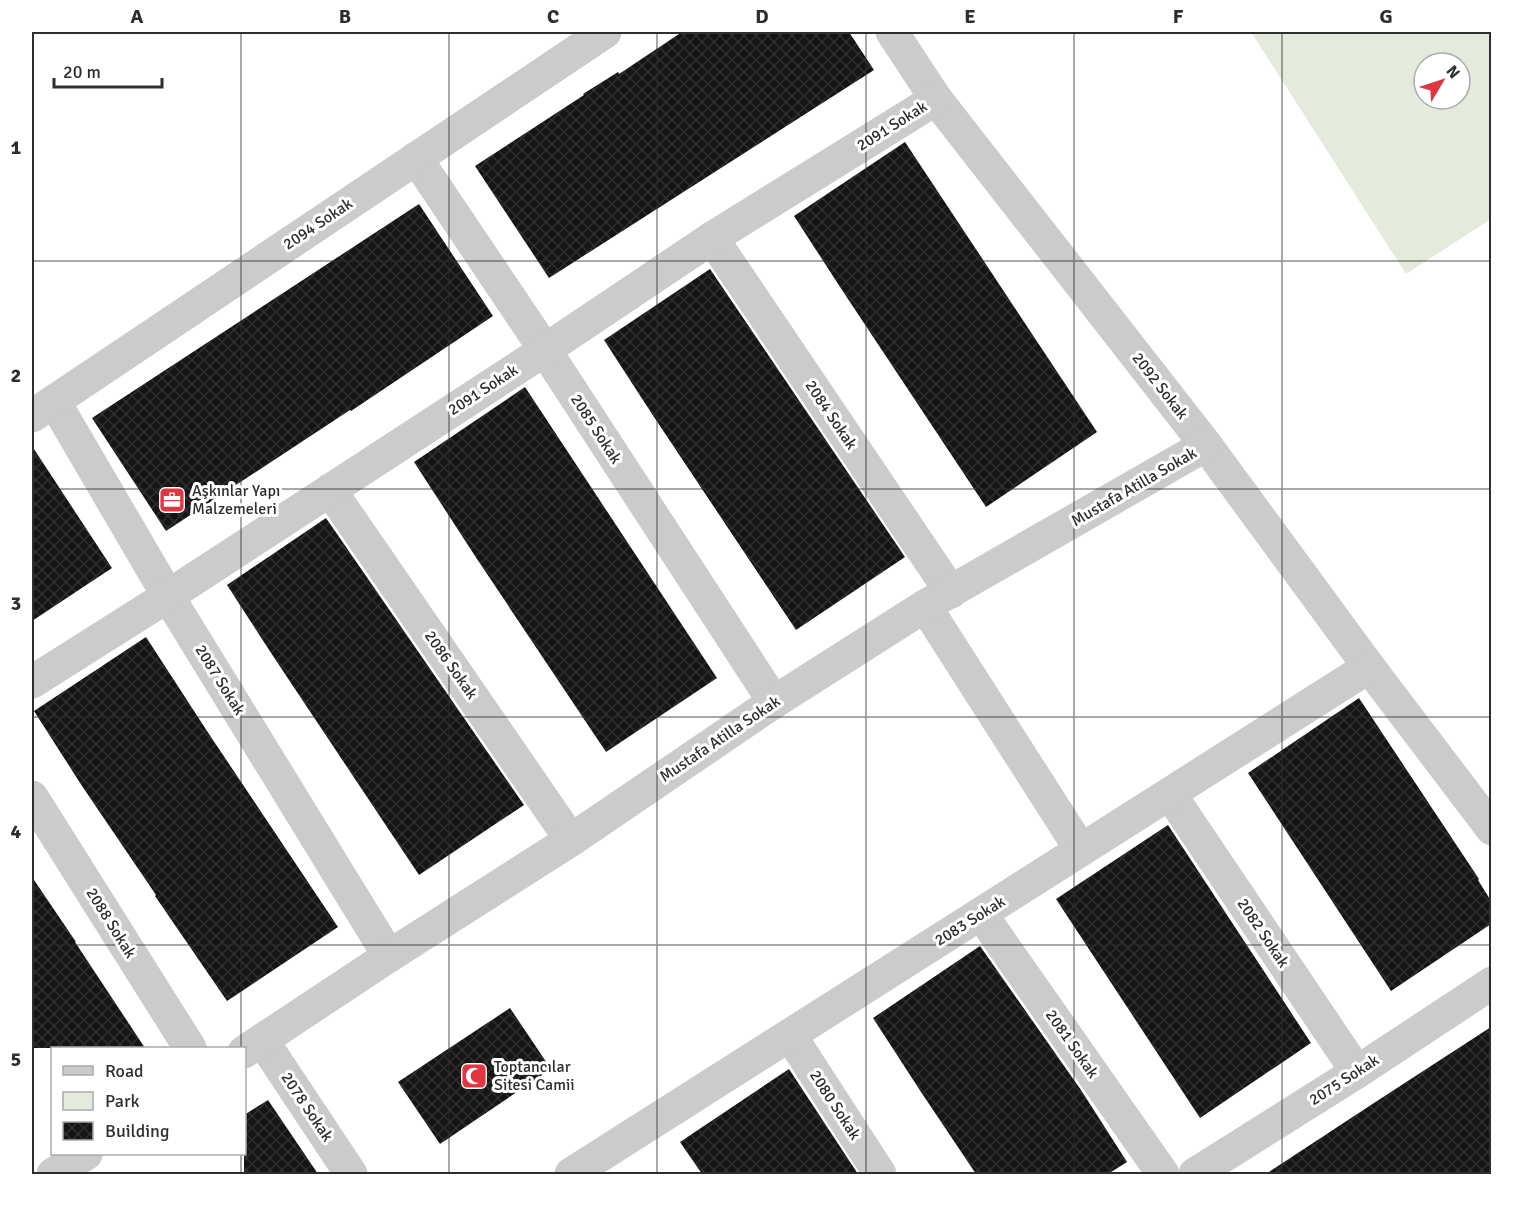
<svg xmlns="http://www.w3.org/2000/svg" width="1523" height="1206" viewBox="0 0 1523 1206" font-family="Signika,sans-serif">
  <defs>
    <pattern id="building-cross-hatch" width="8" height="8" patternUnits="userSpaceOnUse" patternTransform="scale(1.5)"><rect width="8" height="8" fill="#151515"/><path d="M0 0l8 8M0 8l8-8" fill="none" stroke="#2f2f2f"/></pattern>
  </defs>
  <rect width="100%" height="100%" fill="#fff"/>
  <path fill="#e4ebdc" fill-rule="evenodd" d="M 1251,32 L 1491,32 L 1491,219 L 1406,274 ZM 1424,63 L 1460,63 L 1460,99 L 1424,99 Z"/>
  <g fill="url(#building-cross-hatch)">
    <polygon points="682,32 849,32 874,70 549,278 475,166 584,95 583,94 618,72 619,74"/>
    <polygon points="905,142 1097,432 986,507 842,290 794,216"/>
    <polygon points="419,204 493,316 351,411 350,410 166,531 92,418"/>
    <polygon points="710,269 905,557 796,630 652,414 604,340"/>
    <polygon points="525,387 717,678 606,752 477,559 414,462"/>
    <polygon points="32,446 112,568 32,621"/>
    <polygon points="326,518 524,805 419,875 275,659 227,585"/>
    <polygon points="146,637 207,731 338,927 227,1001 155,896 156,895 82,786 34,711"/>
    <polygon points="1359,698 1479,879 1478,880 1491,901 1491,924 1391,991 1248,773"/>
    <polygon points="1168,825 1311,1043 1200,1118 1056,899"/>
    <polygon points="32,877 76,942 75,942 145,1048 32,1048"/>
    <polygon points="980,946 1081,1090 1127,1162 1108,1174 976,1174 921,1092 873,1018"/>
    <polygon points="510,1008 551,1069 440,1144 398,1082"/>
    <polygon points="1491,1027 1491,1174 1266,1174 1377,1101"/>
    <polygon points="789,1069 858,1174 702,1174 680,1142"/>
    <polygon points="268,1100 291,1134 318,1174 244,1174 244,1115"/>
  </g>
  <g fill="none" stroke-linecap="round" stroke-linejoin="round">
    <g stroke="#cbcbcb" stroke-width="33">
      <polyline points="892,32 936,99 1206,445 1369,667 1492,829"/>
      <polyline points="416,158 545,350 774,702"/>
      <polyline points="712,238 951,592"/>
      <polyline points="54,401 168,596 389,956"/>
      <polyline points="32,416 605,32"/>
      <polyline points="330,490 571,840"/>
      <polyline points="925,606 1081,850"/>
      <polyline points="32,682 168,596 545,350 712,238 936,99"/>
      <polyline points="1170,794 1357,1072"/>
      <polyline points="32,797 190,1048"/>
      <polyline points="981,914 1163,1174"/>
      <polyline points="790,1035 880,1174"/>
      <polyline points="262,1040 351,1174"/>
      <polyline points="244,1052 389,956 571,840 774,702 925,606 1206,445"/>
      <polyline points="53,1174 86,1154"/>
      <polyline points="571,1174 1369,667"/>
      <polyline points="1195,1174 1357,1072 1492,983"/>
    </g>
  </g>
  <path fill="none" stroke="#2e2e2e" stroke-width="1.5" stroke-opacity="0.55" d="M 241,32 L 241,1048M 449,32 L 449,1174M 657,32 L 657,1174M 866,32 L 866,1174M 1074,32 L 1074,1174M 1282,32 L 1282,1174M 32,261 L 1492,261M 32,489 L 1492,489M 32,717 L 1492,717M 32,945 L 1492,945M 241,1154 L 241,1174"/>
  <defs>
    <symbol id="office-square" viewBox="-11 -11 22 22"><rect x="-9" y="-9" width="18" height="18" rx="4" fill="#df3641" stroke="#fff"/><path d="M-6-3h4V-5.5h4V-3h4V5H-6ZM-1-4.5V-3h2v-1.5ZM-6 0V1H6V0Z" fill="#fff"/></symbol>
    <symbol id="mosque-square" viewBox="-11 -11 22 22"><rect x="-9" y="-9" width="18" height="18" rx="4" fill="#df3641" stroke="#fff"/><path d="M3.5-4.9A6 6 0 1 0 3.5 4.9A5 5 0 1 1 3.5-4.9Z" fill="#fff"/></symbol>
  </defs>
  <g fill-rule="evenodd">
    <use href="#office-square" x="157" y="485" width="30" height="30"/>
    <use href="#mosque-square" x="459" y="1061" width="30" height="30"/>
  </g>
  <g text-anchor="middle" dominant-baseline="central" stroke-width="6" stroke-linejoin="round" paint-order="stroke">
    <g font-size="16" fill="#2e2e2e" stroke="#fff">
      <text transform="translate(892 126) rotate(-32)">2091 Sokak</text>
      <text transform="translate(318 224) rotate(-34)">2094 Sokak</text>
      <text transform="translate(1160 386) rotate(52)">2092 Sokak</text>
      <text transform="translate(483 390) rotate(-33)">2091 Sokak</text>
      <text transform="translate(831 415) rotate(56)">2084 Sokak</text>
      <text transform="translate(596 429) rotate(57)">2085 Sokak</text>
      <text transform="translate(1134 487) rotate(-30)">Mustafa Atilla Sokak</text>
      <text transform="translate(451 665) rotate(55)">2086 Sokak</text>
      <text transform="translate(220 680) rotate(58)">2087 Sokak</text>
      <text transform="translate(720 739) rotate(-34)">Mustafa Atilla Sokak</text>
      <text transform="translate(970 921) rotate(-32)">2083 Sokak</text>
      <text transform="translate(111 923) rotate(58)">2088 Sokak</text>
      <text transform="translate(1263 933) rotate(56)">2082 Sokak</text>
      <text transform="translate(1072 1044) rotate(55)">2081 Sokak</text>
      <text transform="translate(1344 1080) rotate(-33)">2075 Sokak</text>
      <text transform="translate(835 1105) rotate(57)">2080 Sokak</text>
      <text transform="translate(307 1107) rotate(56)">2078 Sokak</text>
    </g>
    <g font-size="16" fill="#2e2e2e" stroke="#fff" text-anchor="start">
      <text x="192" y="491">Aşkınlar Yapı<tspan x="192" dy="18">Malzemeleri</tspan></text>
      <text x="494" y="1067">Toptancılar<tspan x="494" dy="18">Sitesi Camii</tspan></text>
    </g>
  </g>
  <rect width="1523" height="1206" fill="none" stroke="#ffffff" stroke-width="66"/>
  <rect x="51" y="1047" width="195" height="108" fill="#ffffff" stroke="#ababab" stroke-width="1.5"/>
  <rect x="63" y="1066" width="30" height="9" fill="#cbcbcb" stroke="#ababab" stroke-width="1.5"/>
  <text x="105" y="1077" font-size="18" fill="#2e2e2e">Road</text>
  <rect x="63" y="1092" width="30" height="18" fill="#e4ebdc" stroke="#ababab" stroke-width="1.5"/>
  <text x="105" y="1107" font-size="18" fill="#2e2e2e">Park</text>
  <rect x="63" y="1122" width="30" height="18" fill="url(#building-cross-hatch)" stroke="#ababab" stroke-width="1.5"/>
  <text x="105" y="1137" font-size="18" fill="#2e2e2e">Building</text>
  <g transform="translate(1442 81) rotate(51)"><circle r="28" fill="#ffffff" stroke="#ababab" stroke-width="1.5"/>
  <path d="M0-4.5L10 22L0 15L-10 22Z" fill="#df3641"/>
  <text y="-9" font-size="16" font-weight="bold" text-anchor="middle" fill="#2e2e2e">N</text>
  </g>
  <path d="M54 78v9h108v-9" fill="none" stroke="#2e2e2e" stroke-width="3"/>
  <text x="63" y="78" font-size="18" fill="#2e2e2e" stroke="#ffffff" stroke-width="4.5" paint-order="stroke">20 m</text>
  <rect x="33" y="33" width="1457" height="1140" fill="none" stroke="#2e2e2e" stroke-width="2"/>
  <g font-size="20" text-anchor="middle" font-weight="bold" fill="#2e2e2e">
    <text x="137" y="23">A</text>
    <text x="345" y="23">B</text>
    <text x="553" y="23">C</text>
    <text x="762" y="23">D</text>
    <text x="970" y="23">E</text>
    <text x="1178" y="23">F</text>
    <text x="1386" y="23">G</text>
    <text x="16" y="154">1</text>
    <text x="16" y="382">2</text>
    <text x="16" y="610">3</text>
    <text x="16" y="838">4</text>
    <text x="16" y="1066">5</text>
  </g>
</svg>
